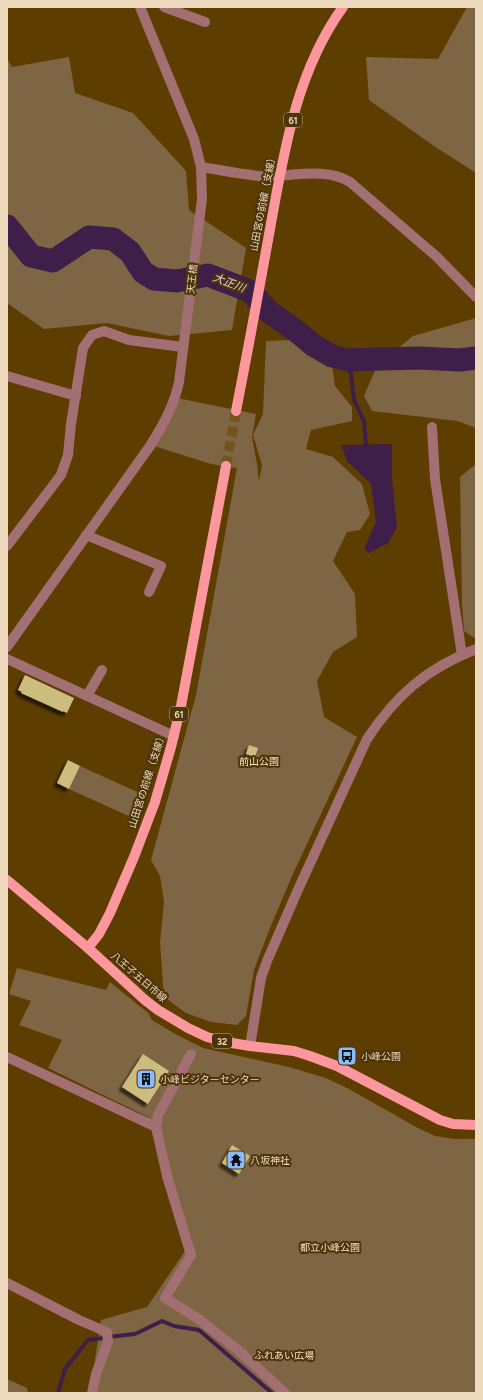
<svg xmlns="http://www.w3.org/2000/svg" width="483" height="1400" viewBox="0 0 483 1400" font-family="Figtree,'Noto Sans JP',sans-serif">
  <defs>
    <filter id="shadow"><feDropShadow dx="-3.5" dy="3.5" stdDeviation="1" flood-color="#0009"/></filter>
  </defs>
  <rect width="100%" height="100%" fill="#5d3d00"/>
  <g fill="#7e6543">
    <polygon points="467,7 476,7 476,173 434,146 369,100 366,57 438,59"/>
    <polygon points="69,57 75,93 133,113 186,171 189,210 246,248 232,330 169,336 107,323 44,329 7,303 7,58 12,67"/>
    <polygon points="476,318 476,428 457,421 372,411 364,396 377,366 413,336"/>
    <polygon points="294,340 332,365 335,386 352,407 352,421 311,430 306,449 333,457 362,484 370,514 360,530 347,532 333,561 355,594 357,637 333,652 317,681 324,717 357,737 292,876 270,928 254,970 246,1016 237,1025 211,1022 186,1013 164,997 160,943 164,902 160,876 151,860 196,695 237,468 211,464 154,446 177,398 256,414 252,437 257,464 259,481 262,465 253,435 263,414 266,341"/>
    <polygon points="476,464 476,639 464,631 462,604 460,477"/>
    <polygon points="80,766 144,795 133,818 69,789"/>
    <polygon points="17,968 106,990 110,982 148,1013 152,1020 177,1035 203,1048 289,1067 326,1078 349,1089 416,1127 435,1136 454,1139 476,1139 476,1393 90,1393 101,1320 147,1307 185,1251 148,1117 48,1068 62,1040 19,1025 31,1001 9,994"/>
    <polygon points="7,1379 27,1388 28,1393 7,1393"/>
  </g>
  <polygon fill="#3e1f4a" points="392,444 392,480 397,527 388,543 369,553 364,549 376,522 371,484 347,461 341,445"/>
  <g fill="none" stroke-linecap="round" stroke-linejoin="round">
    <g stroke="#3e1f4a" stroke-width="4">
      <polyline points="347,360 351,374 354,400 364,421 366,445"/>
      <polyline points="108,1337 135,1334 162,1321 174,1326 199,1330 272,1393"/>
      <polyline points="58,1393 65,1369 88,1340 103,1338"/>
    </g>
    <polyline stroke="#3e1f4a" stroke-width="23" points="7,226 31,256 53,261 89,237 113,239 130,252 143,272 154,279 177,281 208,275 250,291 268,311 295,330 313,345 332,356 347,360 419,358 460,360 476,358"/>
  </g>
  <g fill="#ccbc7e" filter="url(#shadow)">
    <polygon points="25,675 74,698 67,713 63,711 63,712 21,693 22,692 18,690"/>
    <polygon points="249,745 258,748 255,757 246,754"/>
    <polygon points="68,760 80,766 69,789 57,783"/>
    <polygon points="143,1054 169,1071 148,1104 122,1087"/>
    <polygon points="232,1145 250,1156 239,1174 222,1163"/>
  </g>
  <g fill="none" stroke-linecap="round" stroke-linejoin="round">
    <polyline stroke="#72541c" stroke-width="10" stroke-dasharray="10 5" stroke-linecap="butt" points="226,466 236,411"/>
    <g stroke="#a26f72" stroke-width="10">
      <polyline points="164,7 205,22"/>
      <path d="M 201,167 C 220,170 239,174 259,176 C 287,178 324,166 350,182 L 437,257 L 476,297"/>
      <polyline points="7,376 76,396"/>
      <polyline points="432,427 435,479 462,655"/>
      <polyline points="86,535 161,566 149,592"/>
      <polyline points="7,546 61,475 68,455 71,424 83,348 92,335 104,331 129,340 183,347"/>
      <path d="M 7,647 L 150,446 C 163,425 174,406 179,382 L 202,199 L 201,167 L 194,139 L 140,7"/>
      <polyline points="7,659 174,736"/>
      <polyline points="87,696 102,670"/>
      <path d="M 250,1046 L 258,997 L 261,978 L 267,961 L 297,892 L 367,739 C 396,695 426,669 476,649"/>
      <polyline points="191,1054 158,1115 156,1127 167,1176 191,1255 165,1298 200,1320 238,1350 285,1393"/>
      <polyline points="7,1057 156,1127"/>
      <polyline points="7,1283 79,1320 107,1332 108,1342 96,1374 92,1393"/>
    </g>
    <g stroke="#fc979e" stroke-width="10">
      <path d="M 236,411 C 248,350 259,290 270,229 C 284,152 296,72 343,7"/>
      <polyline points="7,880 88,948 145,1000 158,1010 188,1028 207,1037 226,1042 250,1046 294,1051 310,1056 337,1066 440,1120 453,1124 476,1125"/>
      <polyline points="88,948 99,934 110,913 134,857 155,802 171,747 181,706 226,466"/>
    </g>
  </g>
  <defs>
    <symbol id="bus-square" viewBox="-11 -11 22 22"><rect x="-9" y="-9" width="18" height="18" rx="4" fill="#88bafc" stroke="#4e3409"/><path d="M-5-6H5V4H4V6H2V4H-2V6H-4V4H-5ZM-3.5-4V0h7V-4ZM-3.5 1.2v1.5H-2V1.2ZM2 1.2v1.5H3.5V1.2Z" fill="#111"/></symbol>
    <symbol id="building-square" viewBox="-11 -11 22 22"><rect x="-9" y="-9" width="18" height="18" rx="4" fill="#88bafc" stroke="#4e3409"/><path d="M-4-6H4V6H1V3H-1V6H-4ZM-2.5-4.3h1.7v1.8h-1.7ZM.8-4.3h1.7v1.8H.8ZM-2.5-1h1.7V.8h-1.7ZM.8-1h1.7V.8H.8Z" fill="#111"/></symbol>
    <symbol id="temple-square" viewBox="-11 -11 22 22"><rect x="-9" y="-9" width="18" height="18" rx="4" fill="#88bafc" stroke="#4e3409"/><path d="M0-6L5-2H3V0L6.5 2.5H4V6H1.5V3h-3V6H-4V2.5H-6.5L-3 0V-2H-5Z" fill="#111"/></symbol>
  </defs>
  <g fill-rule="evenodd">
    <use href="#bus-square" x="336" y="1045" width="22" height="22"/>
    <use href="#building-square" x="135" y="1068" width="22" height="22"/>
    <use href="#temple-square" x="225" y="1149" width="22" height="22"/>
  </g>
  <g text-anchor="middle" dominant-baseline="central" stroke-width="4" stroke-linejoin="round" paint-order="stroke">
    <g fill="#4e3409" stroke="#bda888" stroke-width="1">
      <rect x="284" y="113" width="18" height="14" rx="3"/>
      <rect x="170" y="707" width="18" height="14" rx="3"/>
      <rect x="212" y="1034" width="20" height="14" rx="3"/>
    </g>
    <g font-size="9" font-weight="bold" fill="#ecd9be">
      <text x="293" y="120">61</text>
      <text x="179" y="714">61</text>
      <text x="222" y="1041">32</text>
    </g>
    <g font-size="10" fill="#ecd9be" stroke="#4e3409">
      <text transform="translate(263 202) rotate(-79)">山田宮の前線（支線）</text>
      <text transform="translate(192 279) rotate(-83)">天王橋</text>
      <text transform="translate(147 780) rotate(-72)">山田宮の前線（支線）</text>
      <text transform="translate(139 977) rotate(41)">八王子五日市線</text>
    </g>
    <g font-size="10" fill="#f6e1c4" stroke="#4e3409">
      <text x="259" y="761">前山公園</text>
      <text x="330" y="1247">都立小峰公園</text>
      <text x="284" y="1355">ふれあい広場</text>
    </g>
    <g font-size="10" fill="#ecd9be" stroke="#4e3409" text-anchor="start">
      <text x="361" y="1056">小峰公園</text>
      <text x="160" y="1079">小峰ビジターセンター</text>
      <text x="250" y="1160">八坂神社</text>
    </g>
    <g font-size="11" font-style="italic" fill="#e9caf6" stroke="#4e3409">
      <text transform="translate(229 283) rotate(21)">大正川</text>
    </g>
  </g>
  <rect width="483" height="1400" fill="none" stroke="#ecd9be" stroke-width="16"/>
</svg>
